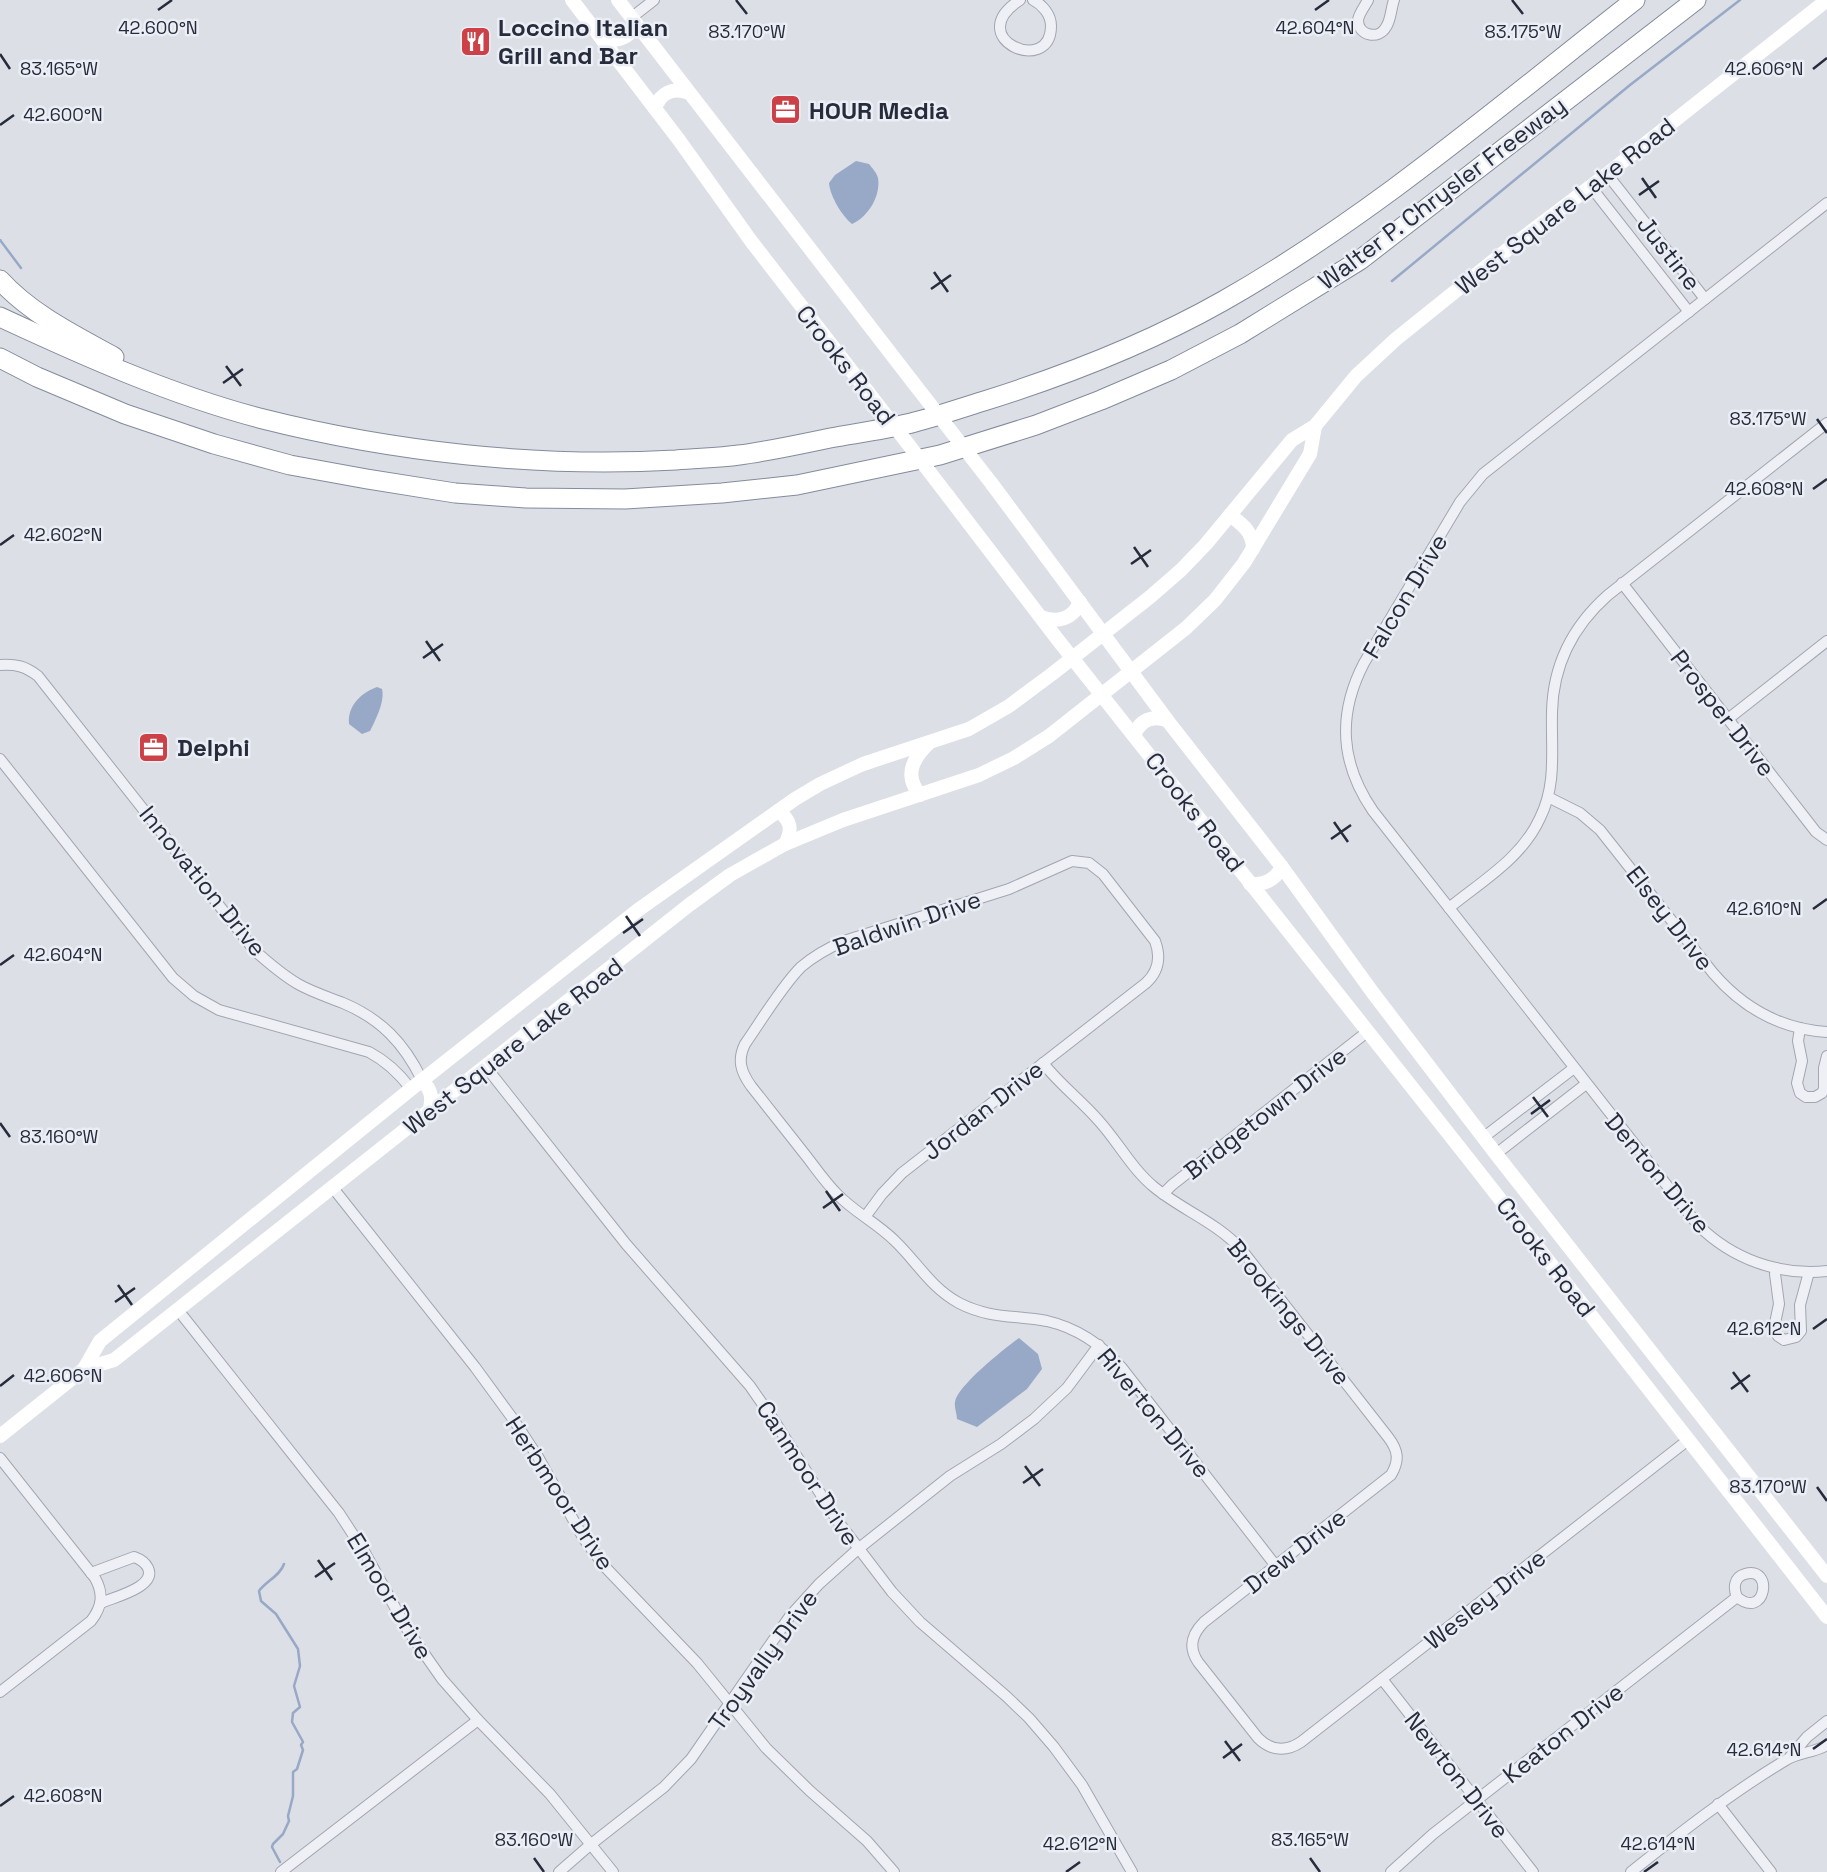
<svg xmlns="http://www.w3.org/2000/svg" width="1827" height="1872" viewBox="0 0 1827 1872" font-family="'Space Grotesk',sans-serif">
  <rect width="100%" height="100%" fill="#dcdfe6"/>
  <g fill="#97a9c6">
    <path d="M 856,161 L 869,164 C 872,168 877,173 878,178 C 881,196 868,217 852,224 C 842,216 830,196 829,183 L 835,175 Z"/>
    <path d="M 377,687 L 382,689 C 385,701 376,719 370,731 L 362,734 L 349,724 C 347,706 361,693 377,687 Z"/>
    <path d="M 1019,1338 L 1038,1354 L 1042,1369 L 1027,1389 L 977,1427 L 957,1419 C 957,1414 954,1407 955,1402 C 957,1386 1005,1348 1019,1338 Z"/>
  </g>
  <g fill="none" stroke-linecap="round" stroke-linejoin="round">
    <g stroke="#97a9c6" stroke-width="2.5">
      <polyline points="0,240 21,268"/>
      <polyline points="1392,281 1630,85 1740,0"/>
      <path d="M 280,1862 L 272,1847 L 273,1844 L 283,1834 L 289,1821 L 288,1816 L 293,1796 L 293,1772 L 297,1769 L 303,1750 L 301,1745 L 303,1742 L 302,1740 L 292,1722 L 293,1713 L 300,1707 L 294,1686 L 300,1666 L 298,1649 L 276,1614 L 261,1601 L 259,1591 C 266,1581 280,1576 284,1564"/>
    </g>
    <defs>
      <g id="minor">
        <path d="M 1020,0 C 961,38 1051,77 1051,26 C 1051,15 1043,5 1033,0"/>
        <path d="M 1368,0 C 1365,6 1359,13 1358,20 C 1358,36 1379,40 1386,27 C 1391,20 1391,8 1394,0"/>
        <polyline points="631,18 654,0"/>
        <polyline points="1607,174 1705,299"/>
        <polyline points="1591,187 1689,312"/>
        <path d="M 1827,203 L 1483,474 L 1460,502 L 1364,663 C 1337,715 1340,763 1373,811 L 1698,1225 C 1732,1259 1779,1276 1827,1271"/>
        <polyline points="1622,583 1816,832 1827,840"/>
        <path d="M 0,665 C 16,664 25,666 38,676 L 255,951 C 269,963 282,975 298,984 C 312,992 328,997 343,1003 C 381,1019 404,1043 422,1080"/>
        <polyline points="1728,719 1827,641"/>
        <path d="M 0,759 L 173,978 L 194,996 L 219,1010 L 369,1052 C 386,1061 399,1073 411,1089"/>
        <path d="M 1548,797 L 1580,813 L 1600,830 L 1713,973 C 1743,1008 1781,1029 1827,1032"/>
        <path d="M 1449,908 C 1482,881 1522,858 1540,818 C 1557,784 1551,749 1552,712 C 1553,665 1573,626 1608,595 L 1827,423"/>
        <polyline points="1800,1028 1798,1041 1802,1061 1797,1083 1800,1093 1806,1097 1815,1097 1822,1093 1824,1089 1824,1068 1827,1056"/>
        <path d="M 1043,1063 C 1060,1085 1081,1100 1099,1121 C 1118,1142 1132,1169 1154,1187 C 1182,1210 1216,1222 1241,1249 L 1388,1437 C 1398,1450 1400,1460 1391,1475 L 1204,1622 C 1192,1634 1188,1647 1198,1662 L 1258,1738 C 1271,1751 1286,1752 1301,1742 L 1688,1440"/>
        <polyline points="486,1067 626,1244 750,1386 775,1422 837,1520 892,1592 920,1622 1006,1696 1029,1718 1054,1747 1082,1785 1132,1872"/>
        <polyline points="1484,1137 1574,1068"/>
        <polyline points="1496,1154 1586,1084"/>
        <polyline points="333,1188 475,1367 513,1419 538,1457 584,1539 606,1568 697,1663 766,1748 810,1791 867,1841 894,1872"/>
        <polyline points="1163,1194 1172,1185 1367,1032"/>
        <path d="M 865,1217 L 882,1194 L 902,1173 L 1146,983 C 1159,971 1161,957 1155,941 L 1103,874 L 1089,863 L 1072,861 L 1009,889 L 844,941 C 828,948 814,956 801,967 C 782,986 761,1021 745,1044 C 737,1060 741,1072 751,1086 C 770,1110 788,1133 807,1157 C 817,1170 826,1183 837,1194 C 854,1212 877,1223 895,1241 C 917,1262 931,1288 959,1303 C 990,1319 1015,1315 1047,1321 C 1077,1328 1102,1345 1122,1368 L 1276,1566"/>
        <polyline points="1776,1268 1775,1274 1779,1304 1774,1328 1778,1336 1784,1340 1796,1337 1801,1331 1800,1305 1809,1272"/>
        <polyline points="178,1310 339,1513 365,1553 407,1629 442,1679 478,1720 550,1794 613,1872"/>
        <path d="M 0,1458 L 95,1578 C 104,1594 102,1607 91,1621 L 0,1692"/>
        <path d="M 91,1573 L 134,1557 C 140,1559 145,1562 148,1568 C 157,1587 114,1597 101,1603"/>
        <polyline points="1382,1679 1533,1872"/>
        <polyline points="1790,1757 1807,1737 1827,1721"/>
        <polyline points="1718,1804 1771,1872"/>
        <polyline points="281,1872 478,1720"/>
        <polyline points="559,1872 590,1845 664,1787 691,1759 790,1616 819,1584 858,1549 950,1476 1001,1444 1034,1419 1067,1388 1099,1345"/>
        <path d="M 1391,1872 L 1433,1834 L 1737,1597 C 1766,1621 1774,1565 1745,1574 C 1734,1577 1733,1588 1737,1597"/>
        <path d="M 1631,1872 C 1681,1832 1731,1793 1786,1760 C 1799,1752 1814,1753 1827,1745"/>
      </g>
      <g id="motorway">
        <path d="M 0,280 C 31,314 74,335 114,357"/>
        <path d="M 0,317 C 84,356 169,394 259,418 C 393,452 538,468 676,460 C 697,458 718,458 739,455 C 771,451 804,443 836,437 C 862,432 889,429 915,422 C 938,416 961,408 984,401 C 1067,375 1147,344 1223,301 C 1371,217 1502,104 1635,0"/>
        <polyline points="0,358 37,377 125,414 214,444 290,465 367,479 455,493 526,498 625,499 722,493 797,485 940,455 1036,425 1101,400 1171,370 1240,334 1360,260 1696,0"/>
      </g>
    </defs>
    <use href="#minor" stroke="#a2a6b0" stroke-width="12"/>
    <use href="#motorway" stroke="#848b9c" stroke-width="21"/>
    <use href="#minor" stroke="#eff0f5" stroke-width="10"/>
    <g stroke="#fff" stroke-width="14">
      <polyline points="572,0 679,140 751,241 868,392"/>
      <polyline points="618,0 912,381"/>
      <path d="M 602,39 C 617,42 629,38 636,24"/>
      <path d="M 655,109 C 660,92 674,87 689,93"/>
      <polyline points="992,484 1167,720 1282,867 1373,993 1496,1154 1827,1576"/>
      <polyline points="948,496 1058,640 1471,1162 1827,1617"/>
      <path d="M 1230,515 C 1243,525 1253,532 1253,549"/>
      <path d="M 1041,617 C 1058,623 1073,619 1080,602"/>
      <path d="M 1134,735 C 1140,720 1152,715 1167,720"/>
      <path d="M 920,795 C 904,776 912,759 929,743"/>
      <path d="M 778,811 C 791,820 793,830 785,844"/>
      <path d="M 1250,884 C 1265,885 1275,880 1282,867"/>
      <path d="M 422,1080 C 432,1091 433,1098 429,1112"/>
      <polyline points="84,1369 114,1360 689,905 730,875 785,844 843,820 979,775 1014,758 1049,736 1186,628 1215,600 1244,563 1310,454 1315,426"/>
      <polyline points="0,1436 84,1369 100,1341 411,1089 638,910 795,799 820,784 863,764 969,729 1009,706 1052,674 1150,597 1181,570 1206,544 1292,440 1315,426 1356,376 1396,339 1508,249 1607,174 1827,0"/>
    </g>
    <use href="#motorway" stroke="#fff" stroke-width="19"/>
    <g stroke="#fff" stroke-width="14">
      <polyline points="912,381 992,484"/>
      <polyline points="868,392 948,496"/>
    </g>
  </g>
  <path fill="none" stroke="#262c3c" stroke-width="2.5" d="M 736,0 L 747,14M 1512,0 L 1523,14M 158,10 L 172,0M 1315,10 L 1329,0M 0,54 L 10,69M 1813,69 L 1827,58M 0,125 L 14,115M 1642,178 L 1656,198M 1639,195 L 1659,181M 934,272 L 948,292M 931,289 L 951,275M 226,366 L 241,386M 223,383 L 243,369M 1817,419 L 1827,433M 1813,489 L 1827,479M 0,545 L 14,535M 1134,547 L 1148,567M 1131,564 L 1151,550M 426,641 L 440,661M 423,658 L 443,644M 1334,822 L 1348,842M 1331,839 L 1351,825M 1813,909 L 1827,899M 626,916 L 640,936M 623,933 L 643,919M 0,965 L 14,955M 1533,1097 L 1548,1117M 1531,1114 L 1550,1100M 0,1123 L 10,1137M 826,1191 L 840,1211M 823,1208 L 843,1194M 118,1285 L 132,1305M 115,1302 L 135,1288M 1813,1329 L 1827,1319M 1733,1372 L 1748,1392M 0,1386 L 14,1375M 1731,1389 L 1750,1375M 1025,1466 L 1040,1486M 1023,1483 L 1043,1469M 1817,1487 L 1827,1501M 318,1560 L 332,1580M 315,1577 L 335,1563M 1225,1741 L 1240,1761M 1813,1749 L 1827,1739M 1223,1758 L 1242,1744M 0,1806 L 14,1796M 534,1858 L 544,1872M 1310,1858 L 1320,1872M 1066,1872 L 1080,1862M 1644,1872 L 1658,1862"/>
  <defs>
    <symbol id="restaurant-square" viewBox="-11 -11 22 22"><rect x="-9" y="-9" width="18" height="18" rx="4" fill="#cc4047" stroke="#ebeef4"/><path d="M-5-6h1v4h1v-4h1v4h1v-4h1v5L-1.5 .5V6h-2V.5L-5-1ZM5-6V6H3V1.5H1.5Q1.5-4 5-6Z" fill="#fff"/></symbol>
    <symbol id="office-square" viewBox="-11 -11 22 22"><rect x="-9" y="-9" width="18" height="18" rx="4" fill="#cc4047" stroke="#ebeef4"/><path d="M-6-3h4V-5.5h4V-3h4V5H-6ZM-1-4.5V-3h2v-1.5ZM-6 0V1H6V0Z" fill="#fff"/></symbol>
  </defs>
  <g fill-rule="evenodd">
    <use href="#restaurant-square" x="458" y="24" width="35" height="35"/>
    <use href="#office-square" x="768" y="92" width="35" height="35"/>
    <use href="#office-square" x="136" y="730" width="35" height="35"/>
  </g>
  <g text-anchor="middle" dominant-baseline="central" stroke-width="5" stroke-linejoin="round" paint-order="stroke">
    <g font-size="24" font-weight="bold" fill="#262c3c" stroke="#ebeef4" text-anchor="start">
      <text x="498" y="27">Loccino Italian<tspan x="498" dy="28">Grill and Bar</tspan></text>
      <text x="809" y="110">HOUR Media</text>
      <text x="177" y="747">Delphi</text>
    </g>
    <g font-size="24" fill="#262c3c" stroke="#ebeef4">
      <text transform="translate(1442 193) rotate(-37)">Walter P. Chrysler Freeway</text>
      <text transform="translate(1565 206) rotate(-38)">West Square Lake Road</text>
      <text transform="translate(1669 253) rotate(52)">Justine</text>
      <text transform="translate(846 365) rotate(52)">Crooks Road</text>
      <text transform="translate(1405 596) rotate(-59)">Falcon Drive</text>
      <text transform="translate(1723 713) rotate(52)">Prosper Drive</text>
      <text transform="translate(1195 812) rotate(52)">Crooks Road</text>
      <text transform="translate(203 881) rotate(51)">Innovation Drive</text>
      <text transform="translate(1670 918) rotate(52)">Elsey Drive</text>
      <text transform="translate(907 923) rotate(-19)">Baldwin Drive</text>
      <text transform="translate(513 1046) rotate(-38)">West Square Lake Road</text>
      <text transform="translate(983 1110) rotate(-38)">Jordan Drive</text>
      <text transform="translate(1265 1113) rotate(-38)">Bridgetown Drive</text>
      <text transform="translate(1658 1173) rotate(50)">Denton Drive</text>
      <text transform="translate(1546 1257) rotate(52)">Crooks Road</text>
      <text transform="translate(1289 1312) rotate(51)">Brookings Drive</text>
      <text transform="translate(1154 1413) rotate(50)">Riverton Drive</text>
      <text transform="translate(808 1473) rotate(57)">Canmoor Drive</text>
      <text transform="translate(560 1493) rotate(57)">Herbmoor Drive</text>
      <text transform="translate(1295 1551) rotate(-38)">Drew Drive</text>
      <text transform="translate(390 1596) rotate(59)">Elmoor Drive</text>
      <text transform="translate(1485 1599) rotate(-38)">Wesley Drive</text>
      <text transform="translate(763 1660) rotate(-54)">Troyvally Drive</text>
      <text transform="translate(1563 1733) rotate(-38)">Keaton Drive</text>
      <text transform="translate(1457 1775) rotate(52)">Newton Drive</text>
    </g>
  </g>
  <g font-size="18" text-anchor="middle" fill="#262c3c" stroke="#ebeef4" stroke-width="5" stroke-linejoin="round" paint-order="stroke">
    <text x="158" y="34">42.600°N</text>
    <text x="1315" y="34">42.604°N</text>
    <text x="747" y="38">83.170°W</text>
    <text x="1523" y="38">83.175°W</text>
    <text x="1764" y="75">42.606°N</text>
    <text x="59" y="75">83.165°W</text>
    <text x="63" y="121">42.600°N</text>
    <text x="1768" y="425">83.175°W</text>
    <text x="1764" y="495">42.608°N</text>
    <text x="63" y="541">42.602°N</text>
    <text x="1764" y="915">42.610°N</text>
    <text x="63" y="961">42.604°N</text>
    <text x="59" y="1143">83.160°W</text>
    <text x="1764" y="1335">42.612°N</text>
    <text x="63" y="1382">42.606°N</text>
    <text x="1768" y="1493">83.170°W</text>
    <text x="1764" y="1756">42.614°N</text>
    <text x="63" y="1802">42.608°N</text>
    <text x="534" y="1846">83.160°W</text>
    <text x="1310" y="1846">83.165°W</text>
    <text x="1080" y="1850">42.612°N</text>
    <text x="1658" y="1850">42.614°N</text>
  </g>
</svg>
